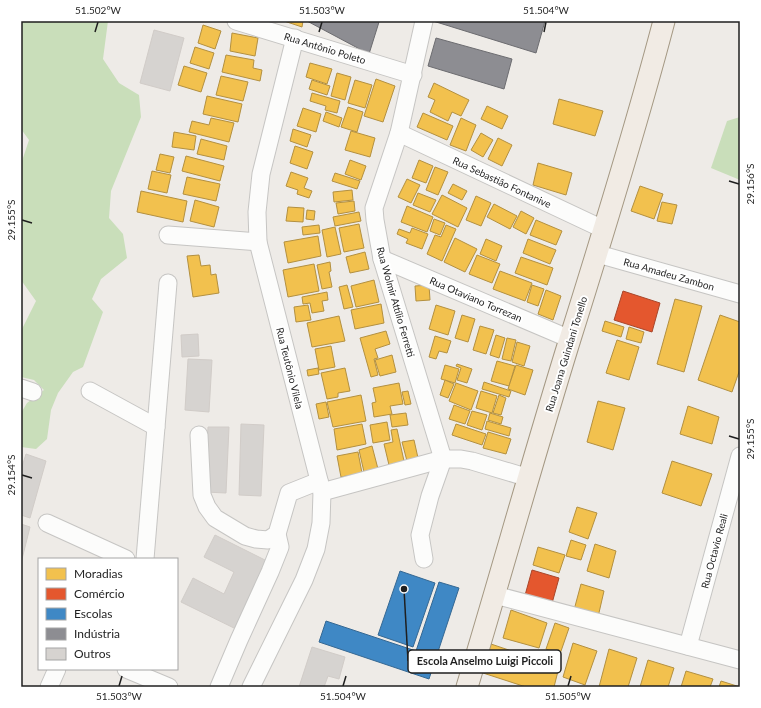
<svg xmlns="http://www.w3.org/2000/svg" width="761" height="708" viewBox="0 0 761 708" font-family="Lato,sans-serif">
  <rect width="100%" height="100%" fill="#eeebe7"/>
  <g fill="#c9deba">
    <polygon points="21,21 108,21 103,59 119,83 139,95 141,117 111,191 109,218 123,234 127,258 101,279 92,299 103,312 83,367 73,372 58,393 51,410 47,439 36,449 21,447 21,413 27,403 44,390 34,380 21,377 21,331 36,301 21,280 21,164 29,140 21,129"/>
    <polygon points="740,117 740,180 711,168 727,121"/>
  </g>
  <g fill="#f2c14e" stroke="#b39040">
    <polygon points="284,21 303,21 302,27"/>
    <polygon points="203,25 221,31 215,49 198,43"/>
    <polygon points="232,33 258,38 255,56 230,51"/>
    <polygon points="195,47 214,53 209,69 190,63"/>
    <polygon points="226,55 254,60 253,68 262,70 260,81 222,72"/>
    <polygon points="310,63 332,69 327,84 306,77"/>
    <polygon points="184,66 207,73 201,92 178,85"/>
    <polygon points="337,73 351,77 345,100 331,96"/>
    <polygon points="221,76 248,82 243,101 216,95"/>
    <polygon points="376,79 395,86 383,122 364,116"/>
    <polygon points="312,80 330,86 327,95 309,89"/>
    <polygon points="355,80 372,85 365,108 348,103"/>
    <polygon points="434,83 469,100 461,116 452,112 448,121 430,112 435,100 428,97"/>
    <polygon points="312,93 340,101 337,113 325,110 326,106 310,101"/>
    <polygon points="207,96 242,104 238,122 203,114"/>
    <polygon points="559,99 603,111 595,136 553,124"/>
    <polygon points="487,106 508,116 502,129 481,119"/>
    <polygon points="348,107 363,112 357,132 341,127"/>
    <polygon points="303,108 321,114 316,132 297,126"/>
    <polygon points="326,112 342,118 339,127 323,121"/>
    <polygon points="423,113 453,126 447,140 417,127"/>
    <polygon points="211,118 234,123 229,142 189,132 192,121 209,125"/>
    <polygon points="461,118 476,125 466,151 450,145"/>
    <polygon points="293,129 311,135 307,147 290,141"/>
    <polygon points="351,131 375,138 370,157 345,150"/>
    <polygon points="174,132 196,136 194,150 172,147"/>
    <polygon points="481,133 493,140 483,157 471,150"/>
    <polygon points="498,138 512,145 502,166 488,159"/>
    <polygon points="201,139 227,146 224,160 197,154"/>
    <polygon points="295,146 313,152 307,169 290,163"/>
    <polygon points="160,154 174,157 170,173 156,170"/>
    <polygon points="186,156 224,166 220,181 182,171"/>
    <polygon points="350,160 366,166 361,180 345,174"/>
    <polygon points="419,160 433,166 426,183 412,178"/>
    <polygon points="538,163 572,173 566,195 533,185"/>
    <polygon points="435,167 448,172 438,195 426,190"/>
    <polygon points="152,171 171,175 167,193 148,189"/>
    <polygon points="291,172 308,178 304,188 312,191 309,198 297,194 298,190 286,186"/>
    <polygon points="335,173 360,181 357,189 332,181"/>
    <polygon points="187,177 220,184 216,201 183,194"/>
    <polygon points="407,179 420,185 411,203 398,197"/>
    <polygon points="453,184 467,191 462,200 448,193"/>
    <polygon points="640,186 663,194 654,219 631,211"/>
    <polygon points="352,190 353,200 334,202 333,192"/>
    <polygon points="141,191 187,201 183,222 137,212"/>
    <polygon points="418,193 436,200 430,212 413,205"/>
    <polygon points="442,195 467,208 458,227 432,214"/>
    <polygon points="476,196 491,203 481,226 466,220"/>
    <polygon points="195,200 219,207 214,227 190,221"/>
    <polygon points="354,201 355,211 338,214 336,203"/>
    <polygon points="662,202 677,205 672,224 657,221"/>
    <polygon points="494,204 517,216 510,229 487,217"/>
    <polygon points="407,206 433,217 427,232 401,222"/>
    <polygon points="288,207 304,208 303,222 286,221"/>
    <polygon points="307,210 315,211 314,220 306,219"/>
    <polygon points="521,211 534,218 526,234 513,227"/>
    <polygon points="359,212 361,221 335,226 333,217"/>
    <polygon points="434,219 445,223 440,235 430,231"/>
    <polygon points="536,220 562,231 556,245 530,235"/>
    <polygon points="359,224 364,248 344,252 339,228"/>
    <polygon points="319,225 320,233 303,235 302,227"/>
    <polygon points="446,225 456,229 442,261 427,254 435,235 441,237"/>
    <polygon points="335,227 341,254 327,257 322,230"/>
    <polygon points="412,228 428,234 422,249 406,243 408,239 397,234 399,229 410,233"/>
    <polygon points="318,236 321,256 288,263 284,242"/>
    <polygon points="455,238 477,249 465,272 444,262"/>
    <polygon points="486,239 502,246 496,261 480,254"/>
    <polygon points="528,239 556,250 550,264 523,253"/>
    <polygon points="365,252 369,269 350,273 346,257"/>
    <polygon points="199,255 201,266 210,265 211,275 216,274 219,293 193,297 187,256"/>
    <polygon points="477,255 500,264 492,283 469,274"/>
    <polygon points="521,257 553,268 547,285 515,273"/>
    <polygon points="330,262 331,271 329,272 332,287 322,289 317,265"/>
    <polygon points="314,264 319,291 288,297 283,270"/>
    <polygon points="500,271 532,283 525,301 493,289"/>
    <polygon points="374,280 379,302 356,307 351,286"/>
    <polygon points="347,285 353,307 344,309 339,287"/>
    <polygon points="429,285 430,300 416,301 415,286"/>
    <polygon points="532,285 544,289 538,306 527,302"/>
    <polygon points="546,290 561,296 553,320 538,314"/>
    <polygon points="327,292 328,300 322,301 324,311 312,313 310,303 303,304 302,297"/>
    <polygon points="675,299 702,306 684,372 657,364"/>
    <polygon points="381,304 384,323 355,329 351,310"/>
    <polygon points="308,305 311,320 296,322 294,307"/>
    <polygon points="436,305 455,311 448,335 429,329"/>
    <polygon points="462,315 475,319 468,342 455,338"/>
    <polygon points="720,315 740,322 740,369 732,392 698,380"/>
    <polygon points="339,316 345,341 312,347 307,323"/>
    <polygon points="605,321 624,327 621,337 602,331"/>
    <polygon points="480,326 494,330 486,354 473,350"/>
    <polygon points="629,327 644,332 641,343 626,339"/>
    <polygon points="386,331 390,344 375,349 378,358 374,359 378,375 371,377 360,338"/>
    <polygon points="496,335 505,338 499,358 490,355"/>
    <polygon points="435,336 451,341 447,353 439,351 436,359 429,357"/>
    <polygon points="507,338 516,340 511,361 502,359"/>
    <polygon points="617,340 639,347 629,380 606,373"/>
    <polygon points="517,342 530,346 524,366 512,362"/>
    <polygon points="331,346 335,367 319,370 315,349"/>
    <polygon points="392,355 396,372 380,376 375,360"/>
    <polygon points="497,361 515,366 509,386 491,381"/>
    <polygon points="457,364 472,369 467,383 457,380 461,368 456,366"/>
    <polygon points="445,365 459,369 455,383 441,379"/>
    <polygon points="516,365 533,370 525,395 508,389"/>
    <polygon points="318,368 319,374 308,376 307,370"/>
    <polygon points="345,368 350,391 338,393 338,397 327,399 321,373"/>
    <polygon points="445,380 454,384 448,398 440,395"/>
    <polygon points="484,382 511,391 509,397 482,389"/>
    <polygon points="399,383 403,404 390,406 392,414 374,417 372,403 376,402 373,388"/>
    <polygon points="456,383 478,391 471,410 449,401"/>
    <polygon points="408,391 411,404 405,405 402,392"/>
    <polygon points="481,391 497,396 492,413 476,408"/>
    <polygon points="361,395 366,421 333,427 327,402"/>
    <polygon points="499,395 506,398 501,415 493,413"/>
    <polygon points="598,401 625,408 613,450 587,442"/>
    <polygon points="326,402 329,417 319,419 316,404"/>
    <polygon points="454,405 470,411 465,424 449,419"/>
    <polygon points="688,406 719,417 712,444 680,434"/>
    <polygon points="472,411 487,415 482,430 467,425"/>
    <polygon points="406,413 408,425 392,427 390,415"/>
    <polygon points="490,413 503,417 501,424 488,420"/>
    <polygon points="487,421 511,428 509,436 485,429"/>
    <polygon points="387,422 390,440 373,443 370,425"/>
    <polygon points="362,424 366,444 337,450 334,429"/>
    <polygon points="456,424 486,434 482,445 452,435"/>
    <polygon points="397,429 404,461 389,465 384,444 393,442 391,430"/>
    <polygon points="488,432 511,439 506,454 483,448"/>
    <polygon points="414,440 418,458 407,461 402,442"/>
    <polygon points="372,446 378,469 364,472 359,450"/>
    <polygon points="358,452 362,473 341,477 337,456"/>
    <polygon points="672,461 712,474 701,506 662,493"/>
    <polygon points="577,507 597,513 588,539 569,532"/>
    <polygon points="571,540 586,545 581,560 566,556"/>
    <polygon points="595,544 616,551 609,578 587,571"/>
    <polygon points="538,547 565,555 559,573 533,565"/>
    <polygon points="581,584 604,591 598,617 574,610"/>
    <polygon points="511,610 547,623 539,648 503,638"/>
    <polygon points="555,623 569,628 560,654 546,649"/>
    <polygon points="488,643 559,667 554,687 526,687 480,672"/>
    <polygon points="573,643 597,651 585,685 563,677"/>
    <polygon points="609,649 637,658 628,687 599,687"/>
    <polygon points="648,660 674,668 668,687 640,687"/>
    <polygon points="686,671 713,679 710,687 681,687"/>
    <polygon points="721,681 740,687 719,687"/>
  </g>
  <g fill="#e4572e" stroke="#a9462a">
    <polygon points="623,291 660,303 652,332 614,320"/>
    <polygon points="532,570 559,578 551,607 524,599"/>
  </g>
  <g fill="#3f88c5" stroke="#356893">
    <polygon points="400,571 435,583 413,647 378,635"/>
    <polygon points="439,582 459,588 429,679 319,642 326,621 416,651"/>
  </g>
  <g fill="#8d8d92" stroke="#6c6c70">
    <polygon points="307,21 377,21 379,22 369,54"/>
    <polygon points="433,21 545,21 536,53"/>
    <polygon points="436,38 512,59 504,89 428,66"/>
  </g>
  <g fill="#d6d3d0" stroke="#d1ccc8">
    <polygon points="154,30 184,38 170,91 140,83"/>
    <polygon points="198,334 199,356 182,357 181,335"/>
    <polygon points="188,359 212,360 209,412 185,410"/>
    <polygon points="241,424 264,425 261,496 239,495"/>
    <polygon points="208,427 229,427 226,493 205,492"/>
    <polygon points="26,454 46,461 30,518 21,515 21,470"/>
    <polygon points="21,524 30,527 21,563"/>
    <polygon points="215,535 271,563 238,630 181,602 193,578 224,594 234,572 204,557"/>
    <polygon points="312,647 345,657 339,679 328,676 324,687 299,687"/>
  </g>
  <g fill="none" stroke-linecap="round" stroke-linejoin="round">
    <defs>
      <g id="minor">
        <polyline points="236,21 413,75"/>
        <polyline points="424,21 399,133 374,208 375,220 382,259 443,459 430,496 420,535 424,559"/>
        <polyline points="399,133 605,230"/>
        <polyline points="168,235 258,242"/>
        <polyline points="598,254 740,294"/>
        <polyline points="382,259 570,339"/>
        <polyline points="21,388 33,392"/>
        <polyline points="90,391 156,427"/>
        <polyline points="199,435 202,495 207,507 215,518 245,536 256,539 268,540 277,534 289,493 319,481"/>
        <polyline points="322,492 443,459 461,459 472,461 529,478"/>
        <polyline points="47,523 126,559"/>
        <polyline points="145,559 168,283"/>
        <polyline points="495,595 740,660"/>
        <polyline points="688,646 740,456"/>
        <polyline points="126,669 169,687"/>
        <polyline points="49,687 57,669"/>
        <polyline points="219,687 239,640 270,572 280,547 277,534"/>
        <polyline points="251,687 304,580 316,549 321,523 322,492 258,242 257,212 261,174 295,38"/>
      </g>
      <path id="major" d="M 467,687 C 502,571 534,455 570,339 C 603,234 636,128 664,21"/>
    </defs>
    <use href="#minor" stroke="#c6c5c3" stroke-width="19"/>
    <use href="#major" stroke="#a49883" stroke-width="23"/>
    <use href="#minor" stroke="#fcfcfb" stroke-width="17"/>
    <use href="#major" stroke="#f1ebe4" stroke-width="21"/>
  </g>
  <path fill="none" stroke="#1f1f1f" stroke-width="1.5" d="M 95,32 L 98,22M 319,32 L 322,22M 544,32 L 546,22M 729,181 L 739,184M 22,220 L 32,223M 729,436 L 739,439M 22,475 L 32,478M 119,686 L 122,676M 343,686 L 346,676M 568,686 L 571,676"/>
  <g text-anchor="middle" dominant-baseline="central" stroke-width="4" stroke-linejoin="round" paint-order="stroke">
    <g font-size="10" fill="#1f1f1f" stroke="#fff">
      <text transform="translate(325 48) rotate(17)">Rua Antônio Poleto</text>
      <text transform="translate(502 182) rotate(25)">Rua Sebastião Fontanive</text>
      <text transform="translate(669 274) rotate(16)">Rua Amadeu Zambon</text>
      <text transform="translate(476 299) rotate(23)">Rua Otaviano Torrezan</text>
      <text transform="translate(396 302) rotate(74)">Rua Wolmir Attílio Ferretti</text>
      <text transform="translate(566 354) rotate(-73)">Rua Joana Guindani Tonello</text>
      <text transform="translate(290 368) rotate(76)">Rua Teutônio Vilela</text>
      <text transform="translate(714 551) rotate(-75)">Rua Octavio Reali</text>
    </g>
  </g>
  <path fill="none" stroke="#1f1f1f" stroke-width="1.5" d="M404 589L408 661"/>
  <circle fill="#1f1f1f" stroke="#fff" stroke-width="1.5" cx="404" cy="589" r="4"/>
  <rect fill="#fff" stroke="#1f1f1f" stroke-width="1.5" x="408" y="650" width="153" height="23" rx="4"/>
  <g font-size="11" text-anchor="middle" font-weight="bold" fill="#1f1f1f">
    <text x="485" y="665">Escola Anselmo Luigi Piccoli</text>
  </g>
  <rect width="761" height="708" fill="none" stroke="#ffffff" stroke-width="44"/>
  <rect x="38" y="558" width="140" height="112" fill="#ffffff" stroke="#a5a5a5"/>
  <rect x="46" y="568" width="20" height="12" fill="#f2c14e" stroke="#a5a5a5"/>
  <text x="74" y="578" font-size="12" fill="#1f1f1f">Moradias</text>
  <rect x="46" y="588" width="20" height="12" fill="#e4572e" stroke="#a5a5a5"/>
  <text x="74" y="598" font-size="12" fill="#1f1f1f">Comércio</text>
  <rect x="46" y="608" width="20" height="12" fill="#3f88c5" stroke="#a5a5a5"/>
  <text x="74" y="618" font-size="12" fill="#1f1f1f">Escolas</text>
  <rect x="46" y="628" width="20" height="12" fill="#8d8d92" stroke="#a5a5a5"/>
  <text x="74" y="638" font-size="12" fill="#1f1f1f">Indústria</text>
  <rect x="46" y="648" width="20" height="12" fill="#d6d3d0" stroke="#a5a5a5"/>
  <text x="74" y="658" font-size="12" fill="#1f1f1f">Outros</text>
  <rect x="22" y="22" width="717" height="664" fill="none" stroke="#1f1f1f" stroke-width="1.5"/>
  <g font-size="10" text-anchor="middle" fill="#1f1f1f">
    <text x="98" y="14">51.502°W</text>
    <text x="322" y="14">51.503°W</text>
    <text x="546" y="14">51.504°W</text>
    <text transform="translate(750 184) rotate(-90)" y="4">29.156°S</text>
    <text transform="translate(11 220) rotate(-90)" y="4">29.155°S</text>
    <text transform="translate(750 439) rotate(-90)" y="4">29.155°S</text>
    <text transform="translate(11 475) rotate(-90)" y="4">29.154°S</text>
    <text x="119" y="700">51.503°W</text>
    <text x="343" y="700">51.504°W</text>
    <text x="568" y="700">51.505°W</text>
  </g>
</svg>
